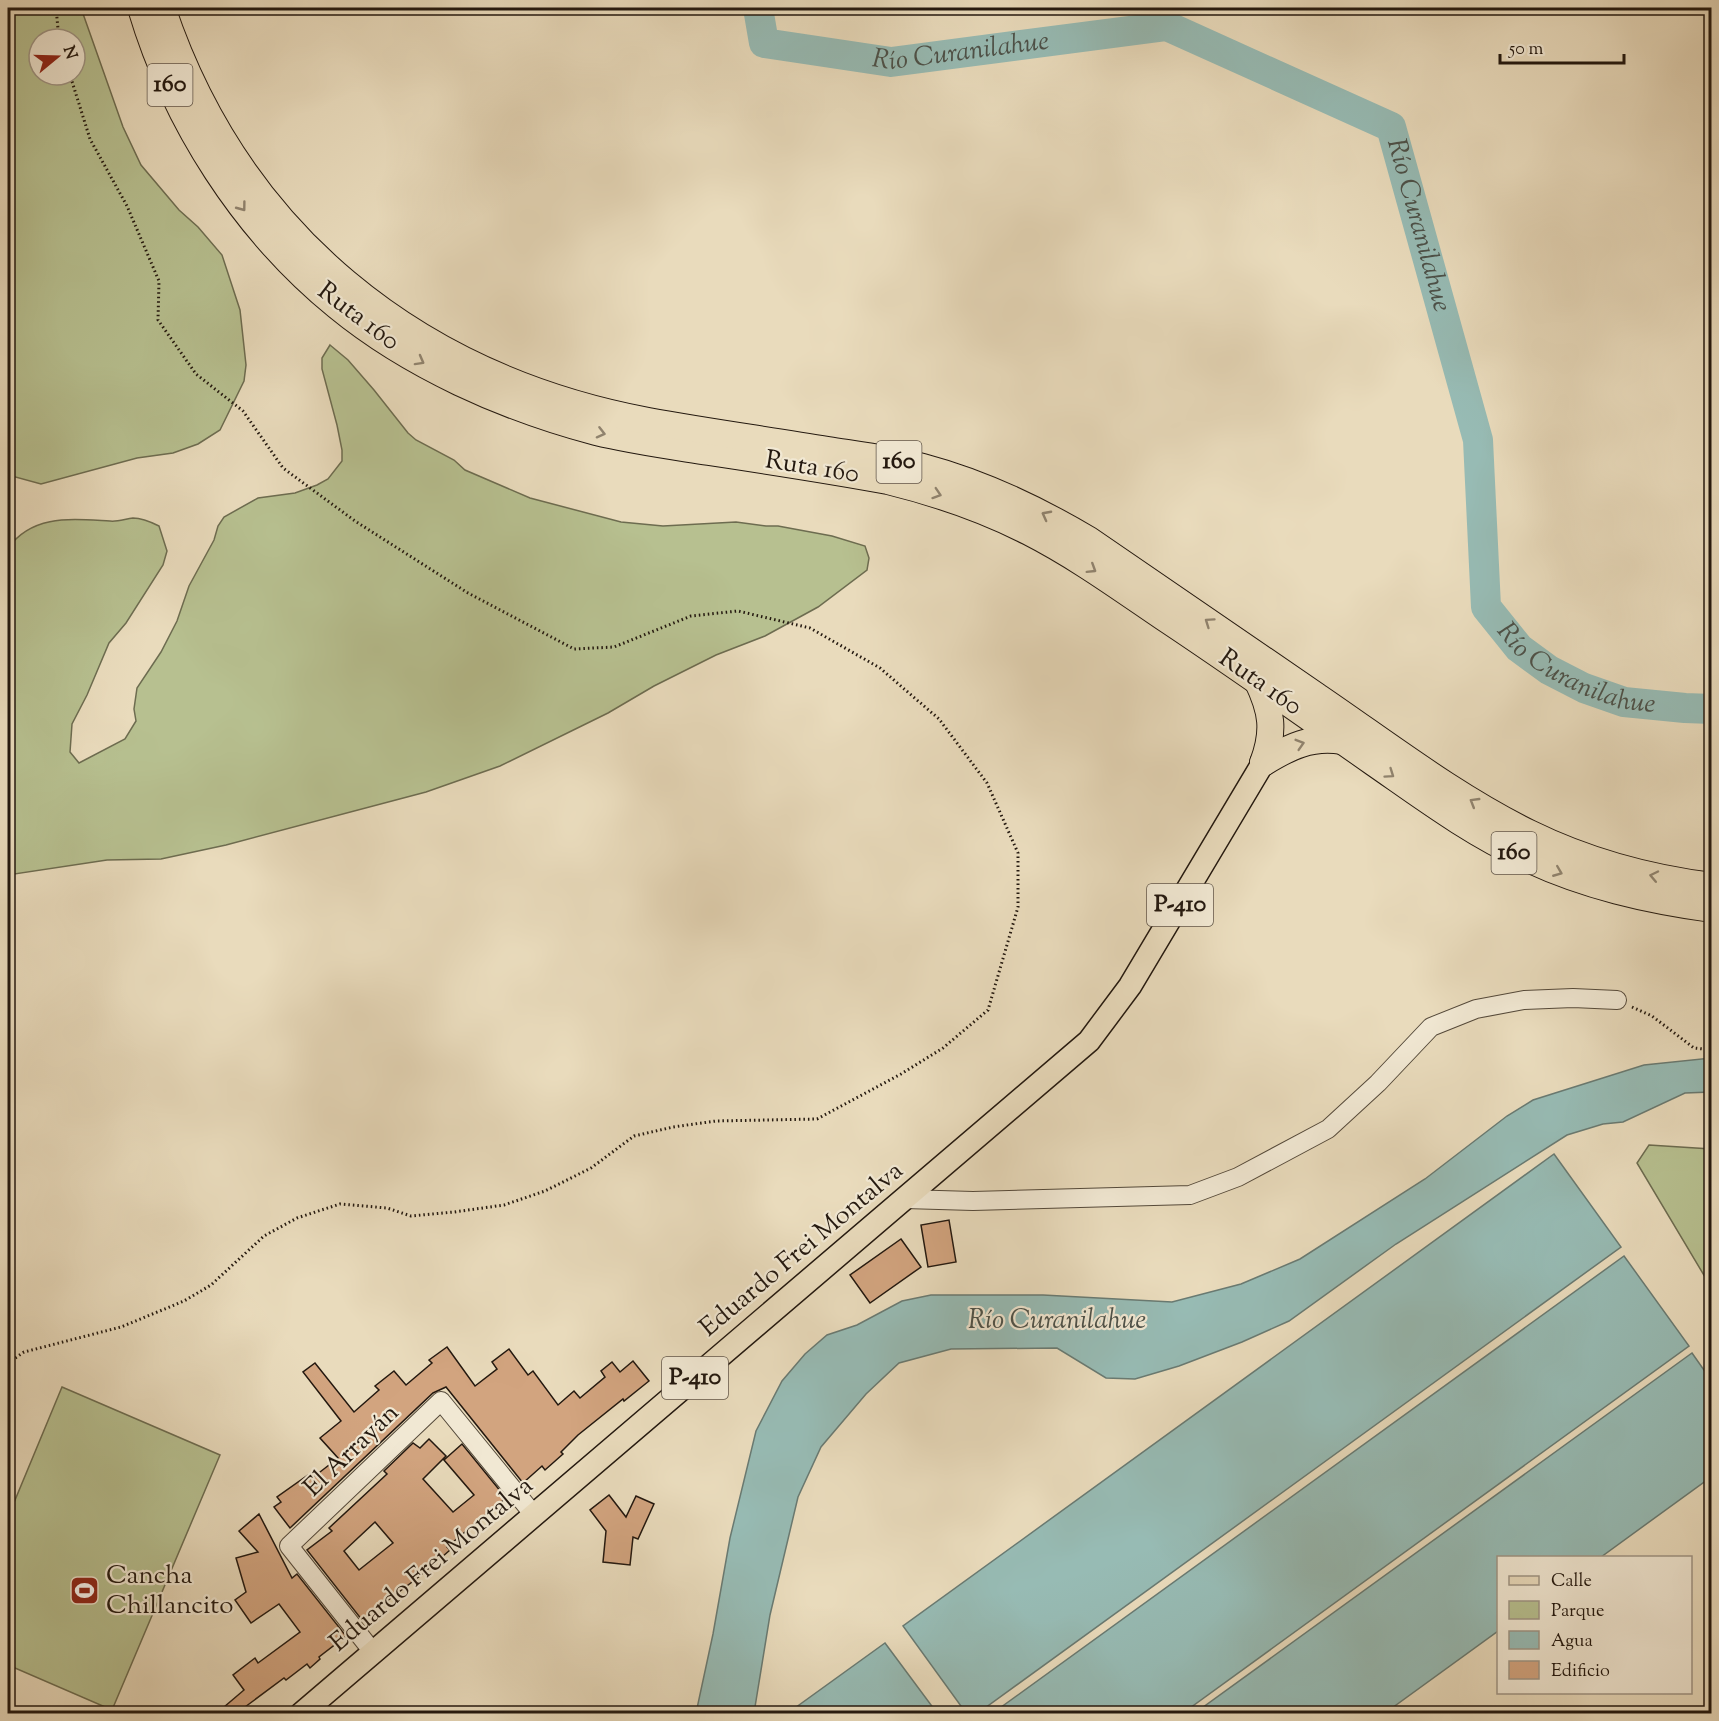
<svg xmlns="http://www.w3.org/2000/svg" width="1719" height="1721" viewBox="0 0 1719 1721" font-family="'Sorts Mill Goudy',serif">
  <rect width="100%" height="100%" fill="#e9dbbc"/>
  <filter id="stains"><feTurbulence type="fractalNoise" baseFrequency=".00333" numOctaves="4"/><feColorMatrix values="0 0 0 0 .2 0 0 0 0 .09 0 0 0 0 .02 0 0 0 .5 -.17"/></filter>
  <radialGradient id="worn" r=".72"><stop offset=".6" stop-color="#630" stop-opacity="0"/><stop offset="1" stop-color="#630" stop-opacity=".3"/></radialGradient>
  <g fill="#b7c090" stroke="#6d6c50" stroke-width="1.5" fill-rule="evenodd">
    <path d="M 8,8 L 81,8 L 123,127 L 141,165 L 179,210 L 198,227 L 222,255 L 240,310 L 246,365 L 244,381 L 220,430 L 198,444 L 173,453 L 137,458 L 41,484 L 8,475 ZM 39,39 L 75,39 L 75,75 L 39,75 Z"/>
    <path d="M 330,345 L 348,360 L 374,390 L 408,433 L 416,440 L 454,460 L 465,470 L 530,498 L 621,522 L 663,526 L 736,522 L 766,526 L 778,526 L 832,536 L 865,546 L 869,558 L 867,570 L 818,607 L 765,636 L 716,655 L 654,686 L 608,713 L 500,766 L 426,792 L 226,845 L 161,859 L 107,860 L 8,875 L 8,548 C 33,514 71,519 110,521 C 117,522 125,519 133,518 C 142,518 151,522 159,526 L 167,551 L 163,565 L 126,623 L 109,643 L 87,695 L 72,724 L 70,752 L 79,763 L 125,739 L 136,721 L 134,709 L 137,688 L 161,652 L 177,621 L 189,586 L 214,540 L 218,526 L 224,517 L 258,498 L 295,493 L 317,485 L 328,479 L 342,461 L 342,450 L 337,425 L 322,369 L 322,358 Z"/>
    <polygon points="1649,1145 1711,1149 1711,1287 1637,1163"/>
    <polygon points="62,1387 220,1455 112,1710 8,1665 8,1517"/>
  </g>
  <g fill="#97bbb4" stroke="#697a72" stroke-width="1.5">
    <polygon points="1711,1058 1711,1092 1685,1093 1623,1122 1603,1124 1567,1135 1396,1244 1289,1321 1242,1342 1179,1366 1135,1379 1106,1378 1057,1348 951,1349 899,1363 866,1394 821,1447 798,1497 770,1615 754,1713 696,1713 713,1634 730,1538 756,1431 782,1381 805,1354 827,1335 857,1325 902,1301 931,1295 1043,1295 1172,1302 1241,1284 1300,1259 1425,1179 1507,1116 1533,1100 1644,1065"/>
    <polygon points="1554,1154 1621,1247 978,1713 966,1713 903,1626"/>
    <polygon points="1624,1256 1689,1346 1183,1713 993,1713"/>
    <polygon points="1692,1353 1711,1380 1711,1477 1601,1557 1498,1558 1498,1631 1385,1713 1195,1713"/>
    <polygon points="885,1643 937,1713 788,1713"/>
  </g>
  <g fill="none" stroke-linecap="round" stroke-linejoin="round">
    <path stroke="#97bbb4" stroke-width="30" id="s1" d="M 758,8 L 764,43 L 891,62 L 1167,26 L 1391,127 L 1478,440 L 1486,607 L 1519,648 L 1549,670 L 1584,688 L 1624,702 L 1685,708 L 1712,709"/>
  </g>
  <g fill="#d2a47f" stroke="#23180f" stroke-width="1.5" fill-rule="evenodd">
    <polygon points="949,1220 956,1262 928,1267 921,1225"/>
    <polygon points="901,1239 921,1267 870,1303 850,1275"/>
    <polygon points="447,1347 475,1386 497,1369 492,1362 509,1349 528,1375 533,1371 558,1405 574,1391 580,1398 605,1377 601,1371 612,1362 620,1372 633,1361 649,1381 624,1401 623,1399 578,1435 561,1452 563,1454 545,1470 542,1466 523,1483 446,1387 433,1393 290,1528 274,1507 281,1502 277,1497 308,1475 311,1479 338,1458 320,1438 341,1421 303,1372 315,1363 354,1412 379,1390 375,1386 394,1371 406,1385 432,1363 429,1360"/>
    <path d="M 429,1439 L 446,1456 L 423,1479 L 453,1512 L 474,1495 L 444,1460 L 462,1444 L 506,1498 L 447,1547 L 450,1550 L 420,1576 L 362,1620 L 307,1550 L 332,1531 L 329,1528 L 387,1474 L 384,1471 L 413,1443 L 420,1448 ZM 375,1522 L 393,1543 L 359,1570 L 344,1551 Z"/>
    <polygon points="609,1495 626,1517 636,1496 654,1504 638,1539 633,1537 630,1565 603,1562 606,1531 590,1510"/>
    <polygon points="259,1514 292,1578 297,1574 346,1636 319,1657 320,1659 310,1668 307,1664 286,1680 284,1678 245,1707 251,1713 217,1713 244,1690 233,1675 255,1658 258,1663 300,1632 279,1604 251,1623 235,1600 246,1592 236,1558 258,1552 239,1531"/>
  </g>
  <g fill="none" stroke-linecap="round" stroke-linejoin="round">
    <defs>
      <g id="minor">
        <polyline points="905,1199 973,1201 1190,1195 1238,1177 1328,1129 1378,1083 1431,1027 1476,1009 1524,1000 1573,998 1617,1000"/>
        <polyline points="373,1652 289,1546 441,1401 534,1515"/>
      </g>
      <polyline id="major" points="301,1714 1089,1041 1130,986 1263,763"/>
      <g id="highway">
        <path d="M 141,8 C 175,122 244,230 337,306 C 410,366 505,408 596,432 C 633,441 671,446 709,452 C 769,461 828,470 888,481 C 937,493 984,509 1029,532 C 1078,557 1123,590 1169,621 C 1238,667 1306,715 1374,763 C 1423,797 1471,833 1526,858 C 1585,886 1647,900 1712,909"/>
        <path d="M 162,8 C 238,234 415,377 648,421 C 708,432 768,440 828,450 C 860,455 892,459 923,467 C 983,483 1037,509 1089,540 C 1166,593 1242,645 1318,697 C 1387,744 1454,796 1529,833 C 1586,861 1648,878 1712,886"/>
        <path d="M 1257,680 C 1272,711 1275,731 1263,763"/>
        <path d="M 1263,763 C 1289,747 1311,736 1342,741"/>
      </g>
    </defs>
    <use href="#minor" stroke="#54493a" stroke-width="20"/>
    <use href="#major" stroke="#23180f" stroke-width="25"/>
    <use href="#highway" stroke="#23180f" stroke-width="28"/>
    <g stroke="#23180f" stroke-width="3" stroke-dasharray="1.5 3" stroke-linecap="butt">
      <polyline points="56,8 59,39"/>
      <polyline points="1632,1007 1652,1016 1694,1048 1712,1050"/>
      <polyline points="8,1363 24,1352 121,1327 184,1301 211,1285 264,1236 297,1218 340,1204 387,1208 411,1216 454,1212 504,1205 545,1191 591,1168 634,1136 673,1127 716,1121 817,1119 901,1074 943,1048 988,1010 1018,907 1018,853 987,783 939,719 880,668 810,628 738,611 691,616 614,647 574,649 468,593 355,521 283,468 243,411 196,374 158,320 159,281 127,206 90,139 70,75"/>
    </g>
    <use href="#minor" stroke="#f1e8d3" stroke-width="18"/>
    <use href="#major" stroke="#e9dbbc" stroke-width="22"/>
    <use href="#highway" stroke="#e9dbbc" stroke-width="26"/>
  </g>
  <defs><path id="oneway-chevron" d="M-2-3.5L2.5 0L-2 3.5" fill="none" stroke-width="1.6" stroke-linecap="round" stroke-linejoin="round" transform="scale(1.5)"/></defs>
  <g stroke="#90836e">
    <use href="#oneway-chevron" transform="translate(242 207) rotate(53)"/>
    <use href="#oneway-chevron" transform="translate(420 361) rotate(29)"/>
    <use href="#oneway-chevron" transform="translate(601 433) rotate(14)"/>
    <use href="#oneway-chevron" transform="translate(937 494) rotate(18)"/>
    <use href="#oneway-chevron" transform="translate(1046 515) rotate(-152)"/>
    <use href="#oneway-chevron" transform="translate(1092 569) rotate(32)"/>
    <use href="#oneway-chevron" transform="translate(1209 622) rotate(-145)"/>
    <use href="#oneway-chevron" transform="translate(1300 744) rotate(-17)"/>
    <use href="#oneway-chevron" transform="translate(1390 774) rotate(35)"/>
    <use href="#oneway-chevron" transform="translate(1474 802) rotate(-149)"/>
    <use href="#oneway-chevron" transform="translate(1558 872) rotate(22)"/>
    <use href="#oneway-chevron" transform="translate(1654 876) rotate(-168)"/>
  </g>
  <defs>
    <symbol id="stadium-square" viewBox="-11 -11 22 22"><rect x="-9" y="-9" width="18" height="18" rx="4" fill="#8f2418" stroke="#f1e8d3"/><path d="M0-5a6.5 5 0 1 0 0 10a6.5 5 0 1 0 0-10ZM-3.5-1.8h7v3.6h-7Z" fill="#fff"/></symbol>
  </defs>
  <g fill-rule="evenodd">
    <use href="#stadium-square" x="68" y="1574" width="33" height="33"/>
  </g>
  <g text-anchor="middle" dominant-baseline="central" stroke-width="4.5" stroke-linejoin="round" paint-order="stroke">
    <g fill="#f1e8d3" stroke="#61564a" stroke-width="1.5">
      <rect x="147.5" y="64" width="45" height="42" rx="4.5"/>
      <rect x="876.5" y="441" width="45" height="42" rx="4.5"/>
      <rect x="1491.5" y="832" width="45" height="42" rx="4.5"/>
      <rect x="1147" y="884" width="66" height="42" rx="4.5"/>
      <rect x="662" y="1357" width="66" height="42" rx="4.5"/>
    </g>
    <g font-size="24" font-weight="bold" fill="#23180f">
      <text x="170" y="85">160</text>
      <text x="899" y="462">160</text>
      <text x="1514" y="853">160</text>
      <text x="1180" y="905">P-410</text>
      <text x="695" y="1378">P-410</text>
    </g>
    <g font-size="26" fill="#23180f" stroke="#f1e8d3">
      <text transform="translate(358 317) rotate(37)">Ruta 160</text>
      <text transform="translate(812 468) rotate(9)">Ruta 160</text>
      <text transform="translate(1260 683) rotate(35)">Ruta 160</text>
      <text transform="translate(802 1250) rotate(-40)">Eduardo Frei Montalva</text>
      <text transform="translate(352 1451) rotate(-44)">El Arrayán</text>
      <text transform="translate(432 1565) rotate(-40)">Eduardo Frei Montalva</text>
    </g>
    <g font-size="26" fill="#23180f" stroke="#f1e8d3" text-anchor="start">
      <text x="106" y="1576">Cancha<tspan x="106" dy="30">Chillancito</tspan></text>
    </g>
    <g font-size="27" font-style="italic" fill="#4c5149" stroke="#f1e8d3">
      <text stroke="none"><textPath href="#s1" startOffset="234">Río Curanilahue</textPath></text>
      <text stroke="none"><textPath href="#s1" startOffset="790">Río Curanilahue</textPath></text>
      <text stroke="none"><textPath href="#s1" startOffset="1294">Río Curanilahue</textPath></text>
      <text x="1057" y="1321">Río Curanilahue</text>
    </g>
  </g>
  <rect width="1719" height="1721" fill="none" stroke="#e9dbbc" stroke-width="30"/>
  <rect x="9" y="9" width="1701" height="1703" fill="none" stroke="#23180f" stroke-width="3"/>
  <rect x="15" y="15" width="1689" height="1691" fill="none" stroke="#23180f" stroke-width="1.5"/>
  <rect x="1497" y="1556" width="195" height="138" fill="#f1e8d3" stroke="#9f9585" stroke-width="1.5"/>
  <rect x="1509" y="1576" width="30" height="9" fill="#e9dbbc" stroke="#9f9585" stroke-width="1.5"/>
  <text x="1551" y="1586" font-size="18" fill="#23180f">Calle</text>
  <rect x="1509" y="1601" width="30" height="18" fill="#b7c090" stroke="#9f9585" stroke-width="1.5"/>
  <text x="1551" y="1616" font-size="18" fill="#23180f">Parque</text>
  <rect x="1509" y="1631" width="30" height="18" fill="#97bbb4" stroke="#9f9585" stroke-width="1.5"/>
  <text x="1551" y="1646" font-size="18" fill="#23180f">Agua</text>
  <rect x="1509" y="1661" width="30" height="18" fill="#d2a47f" stroke="#9f9585" stroke-width="1.5"/>
  <text x="1551" y="1676" font-size="18" fill="#23180f">Edificio</text>
  <g transform="translate(57 57) rotate(71)"><circle r="28" fill="#f1e8d3" stroke="#9f9585" stroke-width="1.5"/>
  <path d="M0-4.5L10 22L0 15L-10 22Z" fill="#8f2418"/>
  <text y="-9" font-size="16" font-weight="bold" text-anchor="middle" fill="#23180f">N</text>
  </g>
  <path d="M1500 54v9h124v-9" fill="none" stroke="#23180f" stroke-width="3"/>
  <text x="1509" y="54" font-size="18" fill="#23180f" stroke="#f1e8d3" stroke-width="4.5" paint-order="stroke">50 m</text>
  <rect width="100%" height="100%" filter="url(#stains)"/>
  <rect width="100%" height="100%" fill="url(#worn)"/>
</svg>
